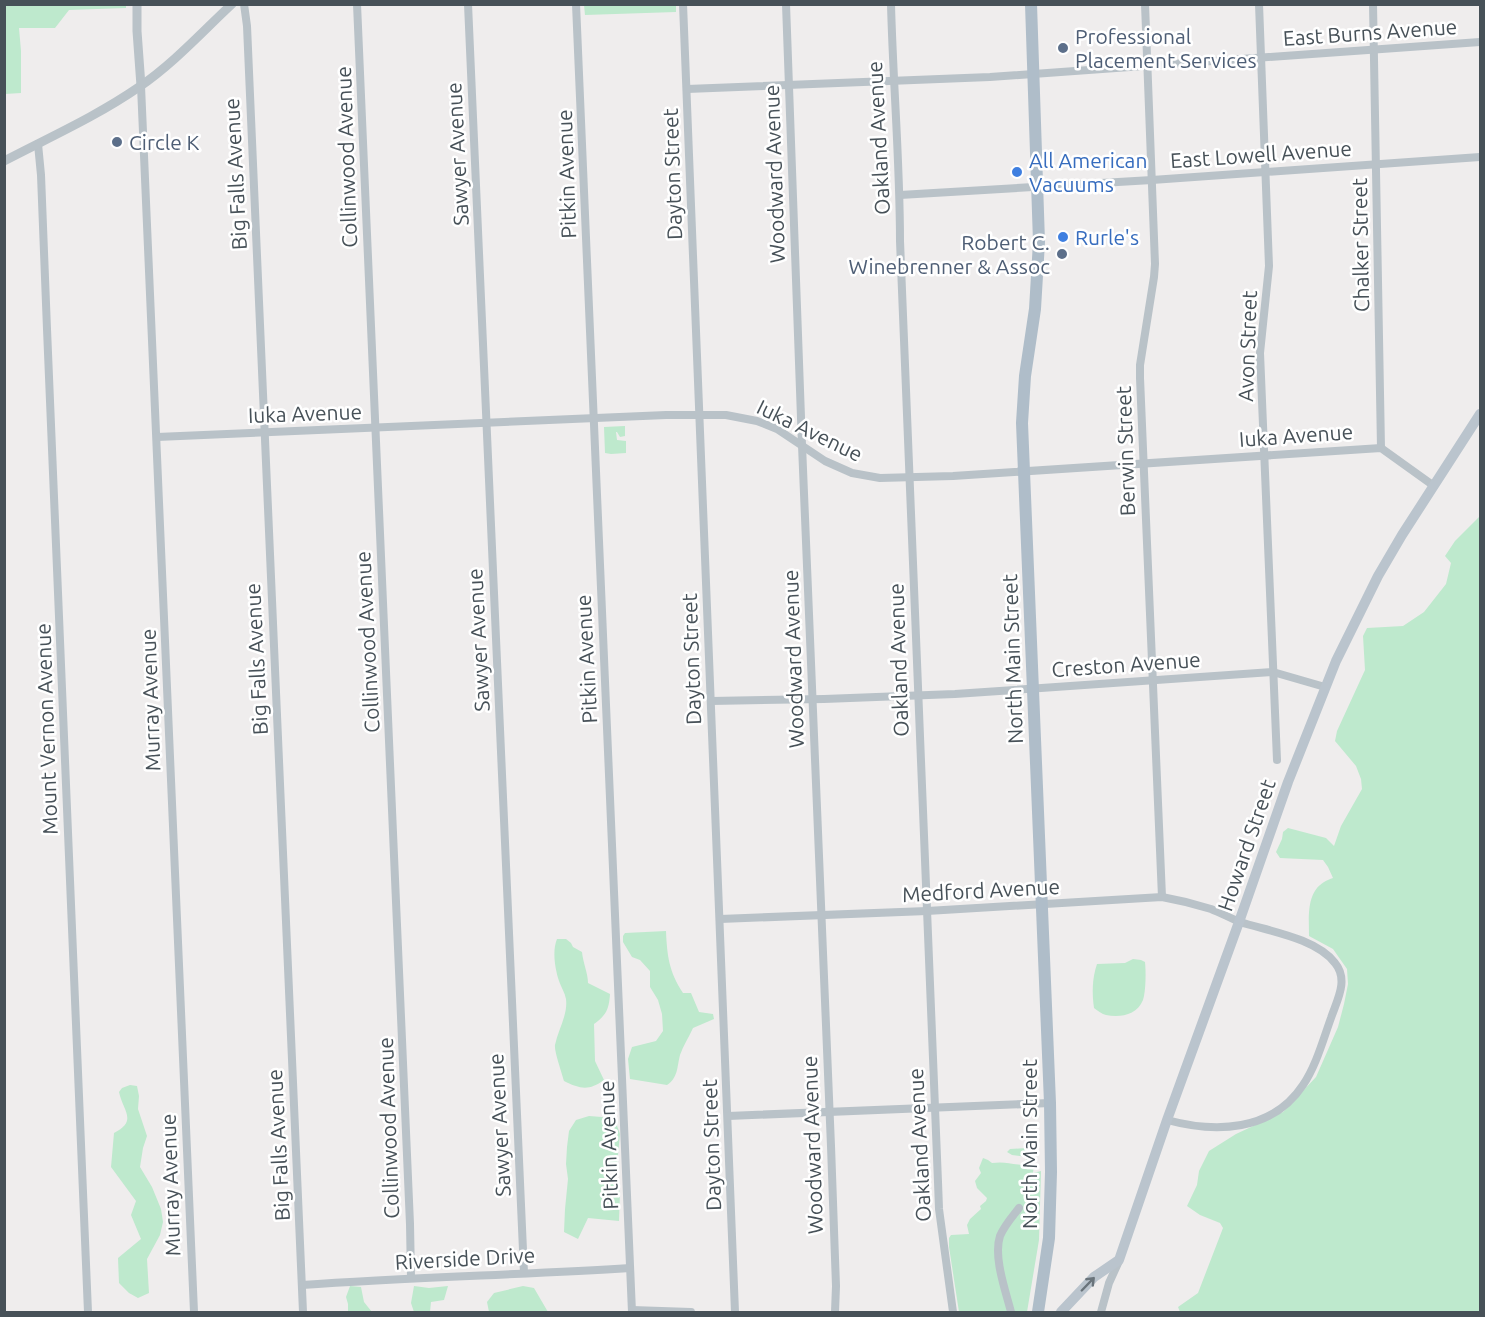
<svg xmlns="http://www.w3.org/2000/svg" width="1485" height="1317" viewBox="0 0 1485 1317" font-family="Ubuntu,sans-serif">
  <rect width="100%" height="100%" fill="#efeded"/>
  <g fill="#bee9cd">
    <polygon points="126,5 126,8 69,10 55,28 19,28 21,51 21,93 5,94 5,5"/>
    <polygon points="584,5 676,5 676,12 585,15"/>
    <polygon points="625,426 625,436 620,437 617,432 616,432 617,440 626,441 626,453 611,454 605,453 604,427"/>
    <path d="M 1480,516 L 1480,1312 L 1180,1312 L 1178,1307 L 1198,1293 L 1223,1228 L 1220,1223 L 1200,1215 L 1187,1206 L 1197,1185 L 1199,1171 L 1209,1151 L 1236,1134 L 1283,1112 L 1316,1077 L 1338,1027 L 1344,1004 L 1348,984 L 1347,969 L 1333,949 L 1309,936 C 1309,917 1306,893 1324,882 C 1327,880 1330,879 1333,878 L 1328,867 L 1323,860 L 1280,858 L 1276,852 L 1282,839 L 1283,832 L 1288,828 L 1326,838 L 1334,846 L 1341,826 L 1362,789 L 1361,779 L 1356,766 L 1335,741 L 1337,731 L 1365,670 L 1363,636 L 1367,628 L 1403,626 L 1424,612 L 1446,584 L 1451,563 L 1445,556 L 1455,541 Z"/>
    <path d="M 666,931 C 667,955 669,972 683,993 L 691,993 L 699,1012 L 713,1014 L 714,1019 L 693,1028 C 689,1037 683,1046 680,1055 C 677,1067 678,1078 667,1085 L 630,1079 L 628,1059 L 632,1047 L 656,1041 L 663,1031 L 662,1014 L 658,1000 L 650,987 L 650,971 L 640,960 L 632,957 L 623,942 L 623,936 L 625,933 Z"/>
    <path d="M 557,939 L 566,939 L 571,943 L 573,947 L 582,952 C 583,963 588,973 588,983 L 610,994 C 609,1010 606,1015 594,1024 L 595,1061 L 604,1080 C 589,1091 580,1089 564,1081 C 562,1073 554,1051 555,1045 C 558,1030 568,1015 566,999 C 565,993 561,987 559,981 C 555,969 552,951 557,939 Z"/>
    <path d="M 1133,959 L 1141,960 L 1145,962 C 1146,971 1146,991 1143,1000 C 1137,1015 1120,1018 1106,1015 C 1102,1014 1098,1011 1094,1008 C 1092,993 1092,979 1097,964 L 1125,963 Z"/>
    <path d="M 130,1085 L 137,1086 L 139,1096 L 138,1109 L 147,1136 L 143,1148 L 140,1167 L 152,1187 L 161,1209 L 163,1222 L 160,1235 L 147,1259 L 149,1293 L 138,1298 L 129,1293 L 119,1283 L 118,1258 L 141,1239 L 131,1215 L 136,1201 L 111,1167 L 114,1133 C 138,1121 123,1111 119,1092 L 122,1088 Z"/>
    <polygon points="589,1116 602,1117 616,1123 620,1134 617,1165 609,1174 620,1192 619,1221 588,1218 578,1239 564,1232 565,1209 568,1179 566,1164 567,1147 569,1131 576,1120"/>
    <path d="M 1026,1148 L 1031,1150 L 1035,1155 L 1033,1173 L 1041,1171 L 1039,1240 L 1027,1312 L 959,1312 L 949,1247 L 949,1238 L 951,1235 L 969,1234 L 967,1225 L 970,1219 L 981,1209 L 980,1206 L 986,1201 L 987,1198 L 977,1188 L 975,1181 L 981,1173 L 979,1168 L 983,1158 L 988,1160 L 992,1163 C 1006,1161 1012,1165 1025,1165 L 1027,1157 L 1012,1155 L 1007,1152 L 1010,1149 Z"/>
    <polygon points="350,1286 361,1287 364,1302 372,1312 348,1312 348,1304 346,1297"/>
    <polygon points="414,1286 429,1288 448,1286 444,1300 431,1302 430,1312 414,1312 411,1303"/>
    <polygon points="523,1286 534,1288 548,1312 489,1312 487,1302 494,1293"/>
  </g>
  <g fill="none" stroke-linecap="round" stroke-linejoin="round">
    <g stroke="#b9c2c8" stroke-width="8">
      <polyline points="244,4 247,26 303,1312"/>
      <polyline points="357,4 410,1224 411,1278"/>
      <polyline points="468,4 524,1273"/>
      <polyline points="576,4 632,1312"/>
      <polyline points="683,4 735,1312"/>
      <polyline points="786,4 802,445 831,1146 836,1286 835,1312"/>
      <path d="M 891,4 C 893,83 900,162 900,241 L 938,1182 L 939,1209 L 953,1312"/>
      <polyline points="1145,4 1155,264 1154,277 1140,365 1140,378 1162,897"/>
      <polyline points="1259,4 1269,266 1260,353 1277,760"/>
      <polyline points="1373,4 1381,448"/>
      <polyline points="141,86 194,1312"/>
      <polyline points="687,89 990,77 1480,42"/>
      <polyline points="38,144 41,175 47,329 88,1312"/>
      <polyline points="900,195 1152,180 1480,157"/>
      <polyline points="157,437 666,415 726,415 757,421 777,429 825,461 852,473 880,478 953,476 1381,448 1434,486"/>
      <polyline points="711,701 824,699 955,694 1273,672 1325,687"/>
      <path d="M 720,919 L 927,911 L 1162,897 C 1179,900 1195,904 1211,909 C 1221,913 1230,918 1240,922 C 1268,931 1316,938 1335,963 C 1349,980 1337,1000 1331,1018 C 1323,1040 1316,1066 1303,1085 C 1272,1132 1215,1133 1167,1120"/>
      <polyline points="728,1116 1050,1103"/>
      <path d="M 302,1285 C 411,1277 521,1275 630,1268"/>
      <polyline points="632,1310 691,1312"/>
      <path d="M 1011,1312 C 1006,1292 993,1257 1000,1236 C 1004,1226 1012,1217 1019,1208"/>
      <polyline points="1101,1312 1109,1283 1119,1261"/>
    </g>
    <g stroke="#b9c2c8" stroke-width="9">
      <polyline points="137,4 137,31 141,86"/>
      <path d="M 4,161 C 50,137 97,116 139,87 C 173,64 202,32 232,4"/>
    </g>
    <polyline stroke="#bac4cd" stroke-width="10" points="1061,1312 1094,1277 1119,1260 1167,1120 1239,922 1288,782 1336,661 1378,576 1402,535 1480,414"/>
    <polyline stroke="#afbdc9" stroke-width="12" points="1031,4 1039,242 1035,309 1025,376 1022,423 1050,1103 1051,1172 1049,1238 1038,1312"/>
  </g>
  <defs><path id="oneway-shaft" d="M-6 0H5M1.5-3L5.5 0L1.5 3" fill="none" stroke-width="1.6" stroke-linecap="round" stroke-linejoin="round" transform="scale(1.5)"/></defs>
  <use stroke="#6a747b" href="#oneway-shaft" transform="translate(1088 1284) rotate(-46)"/>
  <g fill="#5c6f8a" stroke="#fff" stroke-width="2">
    <circle cx="1063" cy="48" r="6"/>
    <circle cx="117" cy="142" r="6"/>
    <circle cx="1062" cy="254" r="6"/>
  </g>
  <g fill="#3f7fe0" stroke="#fff" stroke-width="2">
    <circle cx="1017" cy="172" r="6"/>
    <circle cx="1063" cy="237" r="6"/>
  </g>
  <g text-anchor="middle" dominant-baseline="central" stroke-width="5" stroke-linejoin="round" paint-order="stroke">
    <g font-size="21" fill="#475158" stroke="#fff">
      <text transform="translate(1370 32) rotate(-4)">East Burns Avenue</text>
      <text transform="translate(878 138) rotate(-93)">Oakland Avenue</text>
      <text transform="translate(457 154) rotate(-93)">Sawyer Avenue</text>
      <text transform="translate(1261 154) rotate(-4)">East Lowell Avenue</text>
      <text transform="translate(346 157) rotate(-92)">Collinwood Avenue</text>
      <text transform="translate(235 174) rotate(-93)">Big Falls Avenue</text>
      <text transform="translate(566 174) rotate(-92)">Pitkin Avenue</text>
      <text transform="translate(672 174) rotate(-92)">Dayton Street</text>
      <text transform="translate(774 174) rotate(-92)">Woodward Avenue</text>
      <text transform="translate(1360 245) rotate(-91)">Chalker Street</text>
      <text transform="translate(1247 346) rotate(-88)">Avon Street</text>
      <text transform="translate(305 413) rotate(-2)">Iuka Avenue</text>
      <text transform="translate(810 430) rotate(26)">Iuka Avenue</text>
      <text transform="translate(1296 435) rotate(-4)">Iuka Avenue</text>
      <text transform="translate(1125 451) rotate(-92)">Berwin Street</text>
      <text transform="translate(478 640) rotate(-93)">Sawyer Avenue</text>
      <text transform="translate(367 642) rotate(-93)">Collinwood Avenue</text>
      <text transform="translate(256 659) rotate(-93)">Big Falls Avenue</text>
      <text transform="translate(586 659) rotate(-93)">Pitkin Avenue</text>
      <text transform="translate(691 659) rotate(-92)">Dayton Street</text>
      <text transform="translate(793 659) rotate(-92)">Woodward Avenue</text>
      <text transform="translate(1012 659) rotate(-92)">North Main Street</text>
      <text transform="translate(898 660) rotate(-92)">Oakland Avenue</text>
      <text transform="translate(1126 664) rotate(-4)">Creston Avenue</text>
      <text transform="translate(150 700) rotate(-92)">Murray Avenue</text>
      <text transform="translate(46 729) rotate(-92)">Mount Vernon Avenue</text>
      <text transform="translate(1246 845) rotate(-71)">Howard Street</text>
      <text transform="translate(981 890) rotate(-3)">Medford Avenue</text>
      <text transform="translate(499 1125) rotate(-93)">Sawyer Avenue</text>
      <text transform="translate(388 1128) rotate(-92)">Collinwood Avenue</text>
      <text transform="translate(1029 1144) rotate(-90)">North Main Street</text>
      <text transform="translate(278 1145) rotate(-93)">Big Falls Avenue</text>
      <text transform="translate(608 1145) rotate(-92)">Pitkin Avenue</text>
      <text transform="translate(711 1145) rotate(-92)">Dayton Street</text>
      <text transform="translate(812 1145) rotate(-92)">Woodward Avenue</text>
      <text transform="translate(919 1145) rotate(-93)">Oakland Avenue</text>
      <text transform="translate(170 1185) rotate(-92)">Murray Avenue</text>
      <text transform="translate(465 1258) rotate(-3)">Riverside Drive</text>
    </g>
    <g font-size="21" fill="#4e5e75" stroke="#fff" text-anchor="start">
      <text x="1075" y="36">Professional<tspan x="1075" dy="24">Placement Services</tspan></text>
      <text x="129" y="142">Circle K</text>
      <text x="1050" y="242" text-anchor="end">Robert C.<tspan x="1050" dy="24">Winebrenner &amp; Assoc</tspan></text>
    </g>
    <g font-size="21" fill="#366cbe" stroke="#fff" text-anchor="start">
      <text x="1029" y="160">All American<tspan x="1029" dy="24">Vacuums</tspan></text>
      <text x="1075" y="237">Rurle's</text>
    </g>
  </g>
  <rect width="1485" height="1317" fill="none" stroke="#475158" stroke-width="12"/>
</svg>
